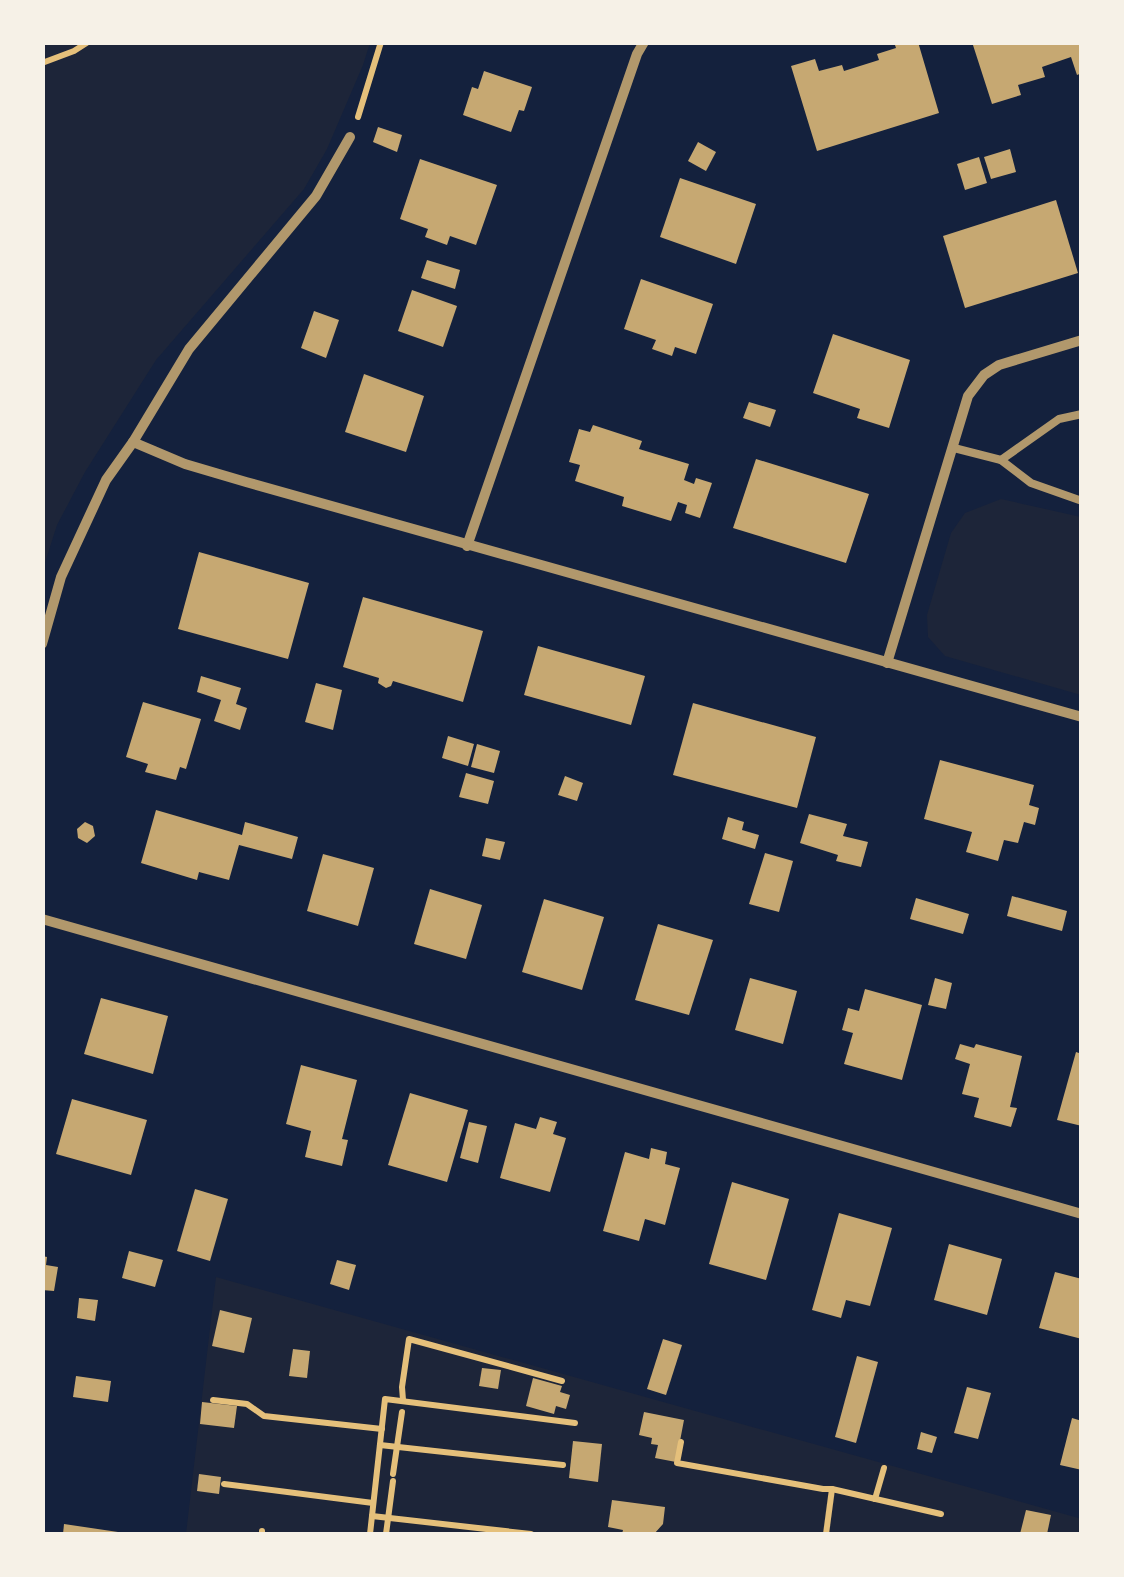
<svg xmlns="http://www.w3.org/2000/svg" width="1124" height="1577" viewBox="0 0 1124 1577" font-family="Arial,sans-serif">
  <rect width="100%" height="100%" fill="#14213d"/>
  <g fill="#1d2539">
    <polygon points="42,43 370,43 363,65 327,149 304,189 156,360 85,472 57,525 43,569"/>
    <polygon points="1001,499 1081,517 1081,695 945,656 928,637 927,615 951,533 965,513"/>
    <polygon points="216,1277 1082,1519 1081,1534 186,1534"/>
  </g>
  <g fill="#c6a872">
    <polygon points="894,42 918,42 939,113 817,151 791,66 815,59 819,71 842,65 844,71 879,60 877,54 896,48"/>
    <polygon points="972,42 1082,42 1082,73 1077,75 1071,57 1042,67 1045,77 1018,85 1021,95 992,104"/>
    <polygon points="484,71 532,87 524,111 519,110 511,132 463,115 472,87 478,89"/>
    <polygon points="378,127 402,135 397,152 373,142"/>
    <polygon points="698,142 716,152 706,171 688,161"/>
    <polygon points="1010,149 1016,172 991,179 984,157"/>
    <polygon points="979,157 987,183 965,190 957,164"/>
    <polygon points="420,159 497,185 476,245 450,236 447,245 425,237 428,229 400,219"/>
    <polygon points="680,178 756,204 736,264 660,237"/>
    <polygon points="1056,200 1078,273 965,308 943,236"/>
    <polygon points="427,260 460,270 455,289 421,278"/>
    <polygon points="641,279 713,304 696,354 675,347 672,356 652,349 656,340 624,329"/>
    <polygon points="412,290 457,306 443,347 398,331"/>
    <polygon points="314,311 339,320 326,358 301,348"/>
    <polygon points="833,334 910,360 889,428 857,418 860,409 813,393"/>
    <polygon points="364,374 424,396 406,452 345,432"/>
    <polygon points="749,402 776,410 770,427 743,418"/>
    <polygon points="593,425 642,441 639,449 689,464 684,480 694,484 696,478 712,483 700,518 685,513 687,505 678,502 671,521 622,506 624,497 575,481 580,465 569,462 579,429 590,432"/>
    <polygon points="756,459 869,494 846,563 733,528"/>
    <polygon points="199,552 309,583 288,659 178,629"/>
    <polygon points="363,597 483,631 463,702 393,681 391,686 386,688 378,683 379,678 343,667"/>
    <polygon points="538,646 645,676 631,725 524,695"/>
    <polygon points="201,676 241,688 236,704 247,708 240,730 214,721 221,700 197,692"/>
    <polygon points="316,683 342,690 333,730 305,722"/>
    <polygon points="143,702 201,719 186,769 180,767 176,780 145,772 148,764 126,757"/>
    <polygon points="693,703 816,737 797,808 673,775"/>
    <polygon points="448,736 474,744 468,766 442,758"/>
    <polygon points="477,744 500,751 494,773 471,767"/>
    <polygon points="940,760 1034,785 1029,805 1039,808 1035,825 1024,822 1018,843 1004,840 998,861 966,852 972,832 924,819"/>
    <polygon points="466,773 494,781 488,804 459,797"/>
    <polygon points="565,776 583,783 577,801 558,795"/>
    <polygon points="156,810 242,835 245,822 298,837 292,859 239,845 229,880 199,872 197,880 141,863"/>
    <polygon points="809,814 847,824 843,836 868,842 861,867 836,861 838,855 800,843"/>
    <polygon points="728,817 744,822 742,830 759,835 755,849 722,839"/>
    <polygon points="85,822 93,826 95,836 87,843 78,838 77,829"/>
    <polygon points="486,838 505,842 500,860 482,856"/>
    <polygon points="765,853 793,861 779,912 749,904"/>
    <polygon points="323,854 374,868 358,926 307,911"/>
    <polygon points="430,889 482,905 466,959 414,944"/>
    <polygon points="1012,896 1067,911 1062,931 1007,916"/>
    <polygon points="916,898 969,914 963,934 910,919"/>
    <polygon points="544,899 604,917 582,990 522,972"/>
    <polygon points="658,924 713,940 689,1015 635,1000"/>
    <polygon points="750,978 797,991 783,1044 735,1030"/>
    <polygon points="935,978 952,983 946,1009 928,1005"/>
    <polygon points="865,989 922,1005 902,1080 844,1064 853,1033 842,1030 848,1008 859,1011"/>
    <polygon points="101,998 168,1016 153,1074 84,1054"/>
    <polygon points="960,1044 974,1048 976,1044 1022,1056 1010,1107 1017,1108 1011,1127 974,1117 979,1098 962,1094 970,1064 955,1059"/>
    <polygon points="1076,1052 1082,1054 1082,1126 1057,1120"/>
    <polygon points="301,1065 357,1080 342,1139 348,1140 342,1166 305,1157 311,1131 286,1124"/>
    <polygon points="410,1093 468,1110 447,1182 388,1165"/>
    <polygon points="72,1099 147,1120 131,1175 56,1154"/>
    <polygon points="540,1117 557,1122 553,1134 566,1138 550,1192 500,1178 515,1123 536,1129"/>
    <polygon points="469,1122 487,1126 478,1163 460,1158"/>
    <polygon points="651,1148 667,1152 665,1164 680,1168 665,1225 645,1219 639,1241 603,1231 625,1152 649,1159"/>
    <polygon points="732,1182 789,1199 766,1280 709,1264"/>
    <polygon points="195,1189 228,1199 210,1261 177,1251"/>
    <polygon points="839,1213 892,1228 870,1306 846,1300 841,1318 812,1310"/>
    <polygon points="949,1244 1002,1259 987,1315 934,1300"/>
    <polygon points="129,1251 163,1260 155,1287 122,1278"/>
    <polygon points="42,1256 47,1257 46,1265 58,1267 54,1291 42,1290"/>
    <polygon points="337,1260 356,1265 349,1290 330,1284"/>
    <polygon points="1055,1272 1082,1279 1082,1339 1039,1328"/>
    <polygon points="79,1298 98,1300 95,1321 77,1318"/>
    <polygon points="220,1310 252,1318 244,1353 212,1346"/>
    <polygon points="663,1339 682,1345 666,1395 647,1389"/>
    <polygon points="293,1349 310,1351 307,1378 289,1376"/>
    <polygon points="857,1356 878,1362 856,1443 835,1437"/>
    <polygon points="482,1368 501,1370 498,1389 479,1386"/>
    <polygon points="76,1376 111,1381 108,1402 73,1397"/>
    <polygon points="533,1378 562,1386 560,1392 570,1395 566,1409 556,1406 554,1414 526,1406"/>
    <polygon points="967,1387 991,1393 978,1439 954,1433"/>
    <polygon points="202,1402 237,1406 234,1428 200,1424"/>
    <polygon points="644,1412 684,1420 676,1462 655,1458 658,1445 651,1444 652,1438 639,1435"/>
    <polygon points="1072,1418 1082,1421 1082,1470 1060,1465"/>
    <polygon points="921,1432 937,1437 932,1453 917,1449"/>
    <polygon points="573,1441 602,1444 598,1482 569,1478"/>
    <polygon points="199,1474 221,1477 219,1494 197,1491"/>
    <polygon points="612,1500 665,1507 663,1524 654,1534 622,1534 623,1530 608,1527"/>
    <polygon points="1026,1510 1051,1515 1047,1534 1020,1534"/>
    <polygon points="64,1524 118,1532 117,1534 63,1534"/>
  </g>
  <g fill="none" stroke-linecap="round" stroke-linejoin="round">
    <g stroke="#e5c07b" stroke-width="6">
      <polyline points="42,63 74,51 88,42"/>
      <polyline points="358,117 381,42"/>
      <polyline points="213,1400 247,1404 264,1416 382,1429"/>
      <polyline points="403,1400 402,1387 409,1339 562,1381"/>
      <polyline points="681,1442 677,1463 823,1489 832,1489 941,1514"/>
      <polyline points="380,1445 563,1465"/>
      <polyline points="393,1474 402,1412"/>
      <polyline points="224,1484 373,1503"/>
      <polyline points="875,1499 884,1468"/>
      <polyline points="372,1516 531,1534"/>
      <polyline points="262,1534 262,1531"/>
      <polyline points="370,1534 385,1399 575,1423"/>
      <polyline points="386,1534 393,1481"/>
      <polyline points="826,1534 832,1489"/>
    </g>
    <g stroke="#b1986c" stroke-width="8">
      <polyline points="954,448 1001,460 1059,419 1082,414"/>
      <polyline points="1001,460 1031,483 1082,501"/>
    </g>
    <g stroke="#b1986c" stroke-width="10">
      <polyline points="133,442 185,464 246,482 1082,717"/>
      <polyline points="467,546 637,54 644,42"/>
      <polyline points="42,644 61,577 106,480 133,442 189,349 316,196 350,137"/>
      <polyline points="887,663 968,396 984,375 999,365 1082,340"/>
      <polyline points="42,919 1082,1214"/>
    </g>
  </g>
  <rect width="1124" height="1577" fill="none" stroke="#f6f1e7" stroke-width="90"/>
</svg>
